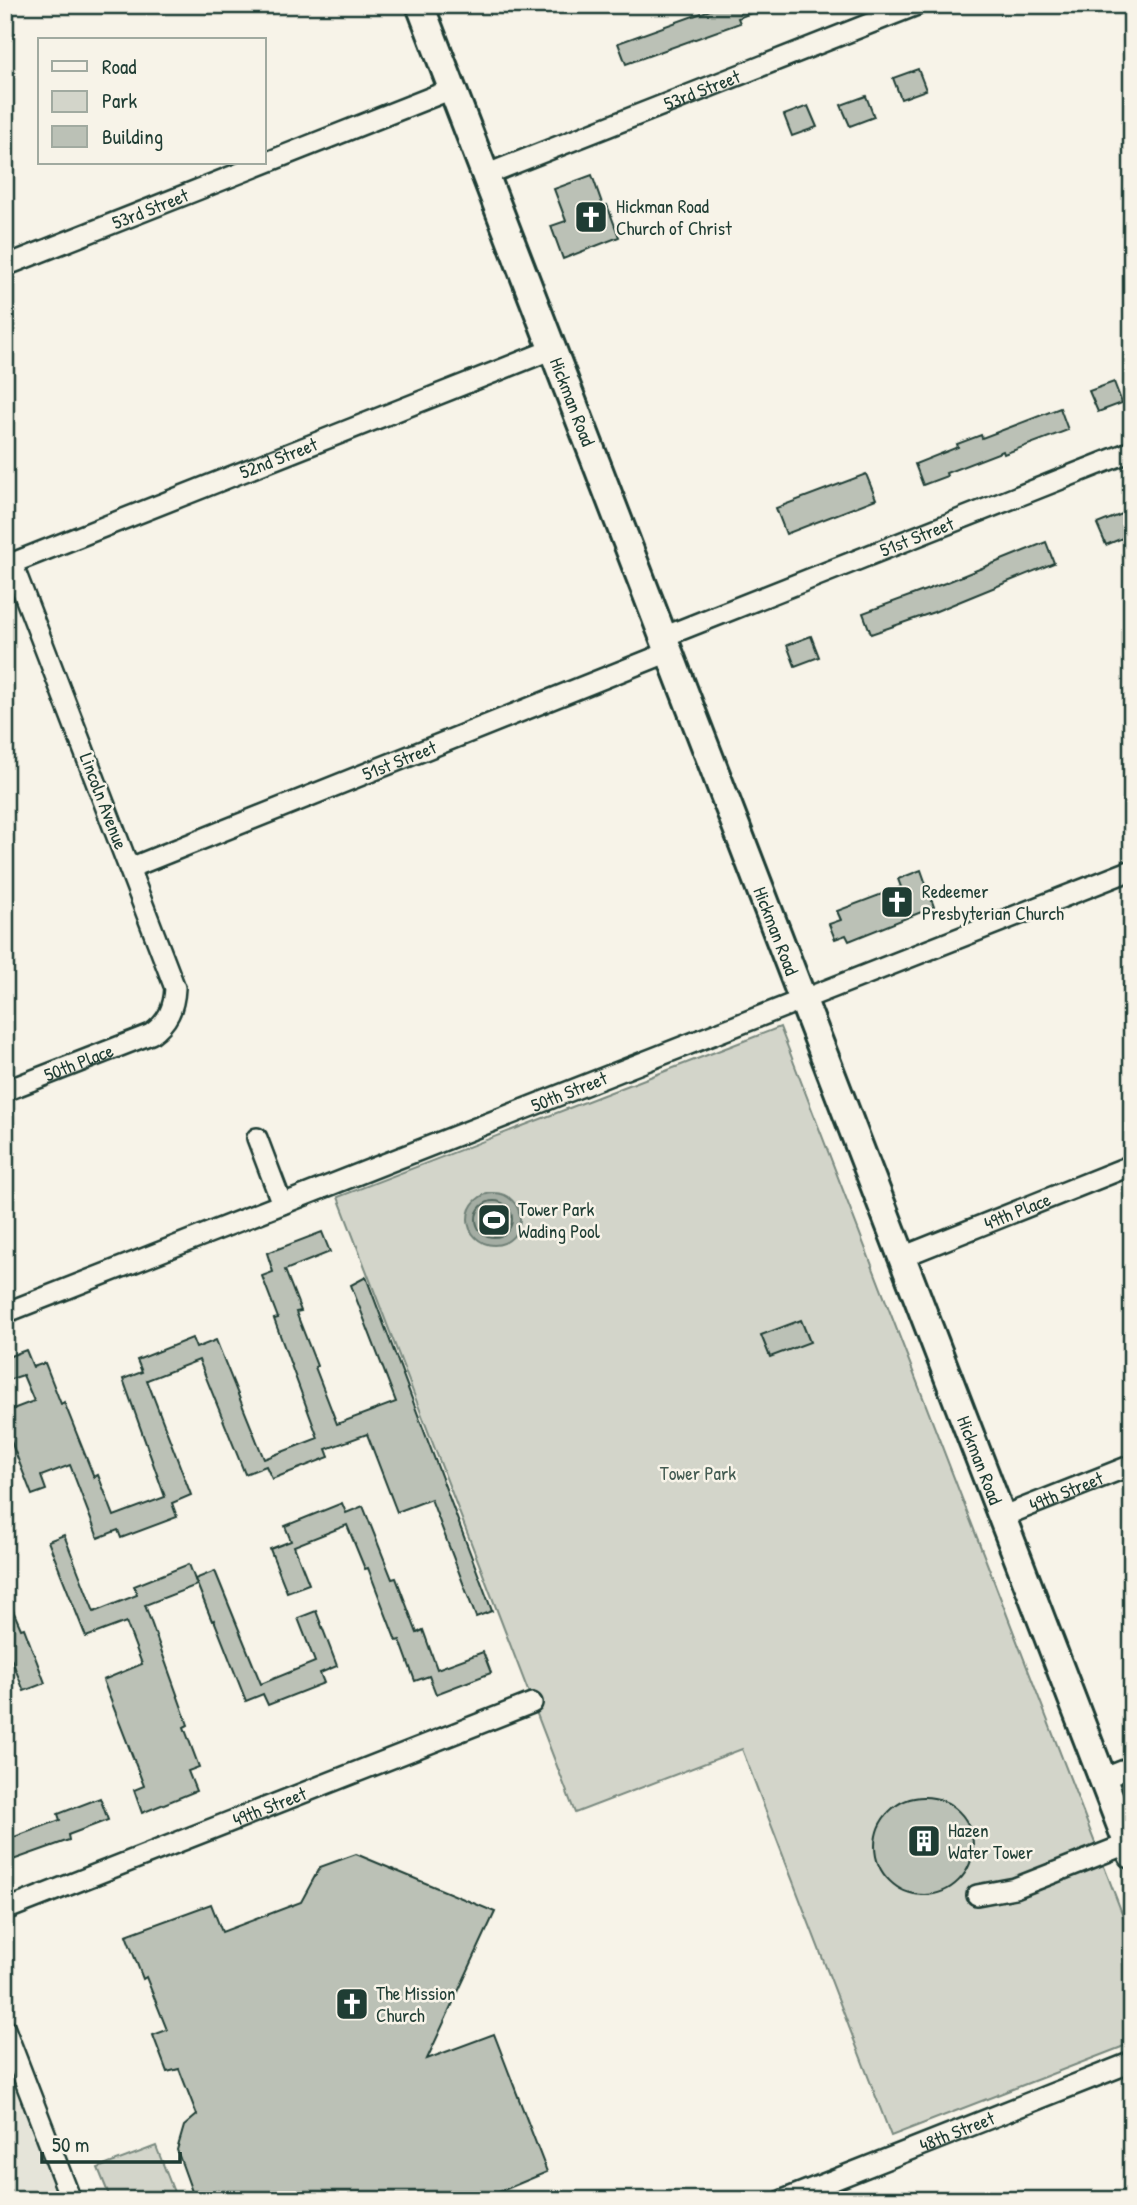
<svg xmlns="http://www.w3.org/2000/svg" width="1137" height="2205" viewBox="0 0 1137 2205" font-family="'Patrick Hand',sans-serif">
  <rect width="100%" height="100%" fill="#f7f3e8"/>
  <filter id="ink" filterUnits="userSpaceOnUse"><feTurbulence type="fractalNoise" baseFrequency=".0143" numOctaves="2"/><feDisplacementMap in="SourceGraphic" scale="14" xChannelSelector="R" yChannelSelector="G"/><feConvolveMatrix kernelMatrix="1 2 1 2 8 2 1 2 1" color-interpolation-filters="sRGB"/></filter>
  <g filter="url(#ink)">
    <polygon fill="#e5e4d9" points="5,2029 71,2200 5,2200"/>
    <g fill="#d3d5ca" stroke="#79897f" stroke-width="2">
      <polygon points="780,1027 1132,1939 1132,2043 891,2136 742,1749 575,1813 338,1197"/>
      <polygon points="156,2146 177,2200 111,2200 98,2168"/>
    </g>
    <circle fill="#a4ada3" stroke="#6f8077" stroke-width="2" cx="494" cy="1219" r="26"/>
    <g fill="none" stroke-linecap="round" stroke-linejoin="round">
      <circle stroke="#546a60" stroke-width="2" cx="494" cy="1219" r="18"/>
    </g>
    <g fill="#bbc1b6" stroke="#1f3d34" stroke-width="2">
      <polygon points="724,5 769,6 738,18 740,23 626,64 618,43"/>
      <polygon points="918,69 926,90 901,99 893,78"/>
      <polygon points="866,96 874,117 850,126 841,105"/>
      <polygon points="808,106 817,127 792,136 784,115"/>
      <polygon points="592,175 603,206 607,205 619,237 563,259 551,226 566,221 554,189"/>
      <polygon points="1114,382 1122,403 1098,412 1089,391"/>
      <polygon points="1060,408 1068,430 1004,454 1003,451 946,473 947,476 923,485 915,464 958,447 957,444 981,435 982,438"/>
      <polygon points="866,474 876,499 786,534 776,508"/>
      <polygon points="1122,514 1130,535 1106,545 1097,524"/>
      <polygon points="1046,542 1054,563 934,612 871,634 863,613 945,583"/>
      <polygon points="811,636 819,657 795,666 787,645"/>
      <polygon points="921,870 934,907 849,941 846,935 835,939 829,924 841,920 837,911 901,887 898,879"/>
      <polygon points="322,1232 330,1252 285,1270 301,1311 296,1312 317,1366 315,1367 337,1424 396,1402 351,1285 366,1277 492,1611 476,1617 431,1499 397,1512 367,1434 326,1449 329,1457 272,1479 266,1466 245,1474 199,1360 147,1380 191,1495 172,1503 177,1517 121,1538 118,1530 98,1538 70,1465 41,1476 46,1490 32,1495 5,1426 5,1412 34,1401 23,1375 5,1381 5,1358 26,1350 33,1367 45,1363 61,1404 64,1402 94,1477 98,1475 114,1516 165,1497 123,1379 142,1372 137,1360 192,1338 196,1348 216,1340 264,1459 318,1438 274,1319 278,1318 262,1276 273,1272 267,1253"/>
      <polygon points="801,1320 810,1342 770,1357 761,1335"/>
      <polygon points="342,1503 346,1513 363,1506 392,1579 396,1578 417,1633 423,1630 437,1669 483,1652 491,1673 436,1694 429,1676 415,1681 400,1640 396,1641 368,1568 365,1569 347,1525 294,1546 309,1584 287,1592 270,1549 291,1541 285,1526"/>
      <polygon points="64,1535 94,1612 137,1595 134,1586 189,1564 197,1585 145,1605 188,1725 184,1727 199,1767 188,1771 196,1791 142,1813 134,1790 144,1786 103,1680 142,1664 126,1622 86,1637 48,1541"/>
      <polygon points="215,1571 261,1684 315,1662 298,1618 316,1611 337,1666 320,1673 324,1683 268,1705 263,1694 246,1701 214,1620 212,1621 195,1579"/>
      <polygon points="5,1592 21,1629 24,1628 45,1683 24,1691 5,1643"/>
      <circle cx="924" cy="1846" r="49"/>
      <polygon points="100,1798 108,1820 68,1835 69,1840 13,1860 6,1840 60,1820 58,1814"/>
      <polygon points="356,1854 495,1912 427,2059 494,2034 547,2172 480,2200 195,2200 177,2150 184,2126 197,2115 179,2069 167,2072 153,2035 167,2030 146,1977 143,1979 126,1935 211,1904 222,1932 301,1902 320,1867"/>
    </g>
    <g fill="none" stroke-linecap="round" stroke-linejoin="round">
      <defs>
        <g id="minor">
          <path id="s1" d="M 485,175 L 917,5"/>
          <path id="s2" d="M 5,266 L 452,89"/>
          <path id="s3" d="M 5,566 L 553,349"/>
          <path id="s4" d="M 663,637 L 1132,451"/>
          <path id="s5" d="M 130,868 L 669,652"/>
          <path id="s6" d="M 5,1091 L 151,1034 C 168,1022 174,1008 175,988 L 12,563"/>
          <polyline points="257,1138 282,1204"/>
          <path id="s7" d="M 902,1257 L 1132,1165"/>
          <path id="s8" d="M 5,1313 L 1132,870"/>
          <path id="s9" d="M 1001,1517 L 1132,1465"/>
          <polyline points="1102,1779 1132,1767"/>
          <polyline points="977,1895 1015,1888 1127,1844"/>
          <path id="s10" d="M 5,1910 L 532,1703"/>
          <polyline points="5,2029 71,2200"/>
          <path id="s11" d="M 783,2200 L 1132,2062"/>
        </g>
        <g id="major">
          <path id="s12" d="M 420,5 L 1132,1855"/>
        </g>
      </defs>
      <use href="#minor" stroke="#1f3d34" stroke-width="24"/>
      <use href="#major" stroke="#1f3d34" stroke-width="32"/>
      <use href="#minor" stroke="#f7f3e8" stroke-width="19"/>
      <use href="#major" stroke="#f7f3e8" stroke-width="26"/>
    </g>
  </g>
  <defs>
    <symbol id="church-square" viewBox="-11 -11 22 22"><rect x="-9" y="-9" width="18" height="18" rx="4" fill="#1f3d34" stroke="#f7f3e8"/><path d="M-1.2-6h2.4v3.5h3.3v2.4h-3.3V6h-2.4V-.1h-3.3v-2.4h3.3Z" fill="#fff"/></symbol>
    <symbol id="stadium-square" viewBox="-11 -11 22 22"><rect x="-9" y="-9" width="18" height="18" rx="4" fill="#1f3d34" stroke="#f7f3e8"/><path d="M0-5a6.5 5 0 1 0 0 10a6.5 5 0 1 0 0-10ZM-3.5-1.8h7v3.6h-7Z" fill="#fff"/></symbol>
    <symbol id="building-square" viewBox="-11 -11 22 22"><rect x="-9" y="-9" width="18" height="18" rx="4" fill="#1f3d34" stroke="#f7f3e8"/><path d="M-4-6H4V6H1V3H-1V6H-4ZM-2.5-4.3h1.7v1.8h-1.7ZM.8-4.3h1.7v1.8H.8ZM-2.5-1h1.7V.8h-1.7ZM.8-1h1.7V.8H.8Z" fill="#fff"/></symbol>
  </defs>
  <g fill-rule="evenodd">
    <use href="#church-square" x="572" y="198" width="38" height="38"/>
    <use href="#church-square" x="878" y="883" width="38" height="38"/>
    <use href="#stadium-square" x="475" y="1201" width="38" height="38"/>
    <use href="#building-square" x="905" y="1822" width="38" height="38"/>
    <use href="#church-square" x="333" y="1985" width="38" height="38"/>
  </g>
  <g text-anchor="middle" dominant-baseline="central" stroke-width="5" stroke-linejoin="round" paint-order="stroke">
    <g font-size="19" fill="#1f3d34" stroke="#f7f3e8">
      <text stroke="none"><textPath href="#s1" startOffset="233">53rd Street</textPath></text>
      <text stroke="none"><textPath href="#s2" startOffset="156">53rd Street</textPath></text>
      <text stroke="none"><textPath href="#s12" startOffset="425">Hickman Road</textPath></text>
      <text stroke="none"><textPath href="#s3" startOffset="294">52nd Street</textPath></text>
      <text stroke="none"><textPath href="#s4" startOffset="273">51st Street</textPath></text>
      <text stroke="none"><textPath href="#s5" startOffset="290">51st Street</textPath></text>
      <text transform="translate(104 801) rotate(69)">Lincoln Avenue</text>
      <text stroke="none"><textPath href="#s12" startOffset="992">Hickman Road</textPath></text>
      <text stroke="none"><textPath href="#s6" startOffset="79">50th Place</textPath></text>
      <text stroke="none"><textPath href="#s8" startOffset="606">50th Street</textPath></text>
      <text stroke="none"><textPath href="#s7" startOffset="124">49th Place</textPath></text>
      <text stroke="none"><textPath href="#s12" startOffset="1559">Hickman Road</textPath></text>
      <text stroke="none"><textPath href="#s9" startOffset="70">49th Street</textPath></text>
      <text stroke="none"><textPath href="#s10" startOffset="284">49th Street</textPath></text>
      <text stroke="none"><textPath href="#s11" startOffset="187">48th Street</textPath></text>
    </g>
    <g font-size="19" fill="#1f3d34" stroke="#f7f3e8" text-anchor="start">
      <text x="616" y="206">Hickman Road<tspan x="616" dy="22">Church of Christ</tspan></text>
      <text x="922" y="891">Redeemer<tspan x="922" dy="22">Presbyterian Church</tspan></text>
      <text x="518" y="1209">Tower Park<tspan x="518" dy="22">Wading Pool</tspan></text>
      <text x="948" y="1830">Hazen<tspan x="948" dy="22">Water Tower</tspan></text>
      <text x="376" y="1993">The Mission<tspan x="376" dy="22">Church</tspan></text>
    </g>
    <g font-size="19" fill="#435b52" stroke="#f7f3e8">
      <text x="698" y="1473">Tower Park</text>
    </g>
  </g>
  <rect width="1137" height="2205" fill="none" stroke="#f7f3e8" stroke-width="28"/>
  <rect x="14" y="14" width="1109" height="2177" fill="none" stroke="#1f3d34" stroke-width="2.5" filter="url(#ink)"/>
  <rect x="38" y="38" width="228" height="126" fill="#f7f3e8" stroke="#a1aaa0" stroke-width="2"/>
  <rect x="52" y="61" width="35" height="10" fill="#f7f3e8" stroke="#a1aaa0" stroke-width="2"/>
  <text x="102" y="74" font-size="21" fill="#1f3d34">Road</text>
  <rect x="52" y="91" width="35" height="21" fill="#d3d5ca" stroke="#a1aaa0" stroke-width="2"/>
  <text x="102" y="108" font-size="21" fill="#1f3d34">Park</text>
  <rect x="52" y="126" width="35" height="21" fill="#bbc1b6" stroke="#a1aaa0" stroke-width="2"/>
  <text x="102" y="144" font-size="21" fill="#1f3d34">Building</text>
  <path d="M42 2152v10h138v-10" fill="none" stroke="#1f3d34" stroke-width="3.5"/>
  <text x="52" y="2152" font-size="21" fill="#1f3d34" stroke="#f7f3e8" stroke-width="5" paint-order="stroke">50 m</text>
</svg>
